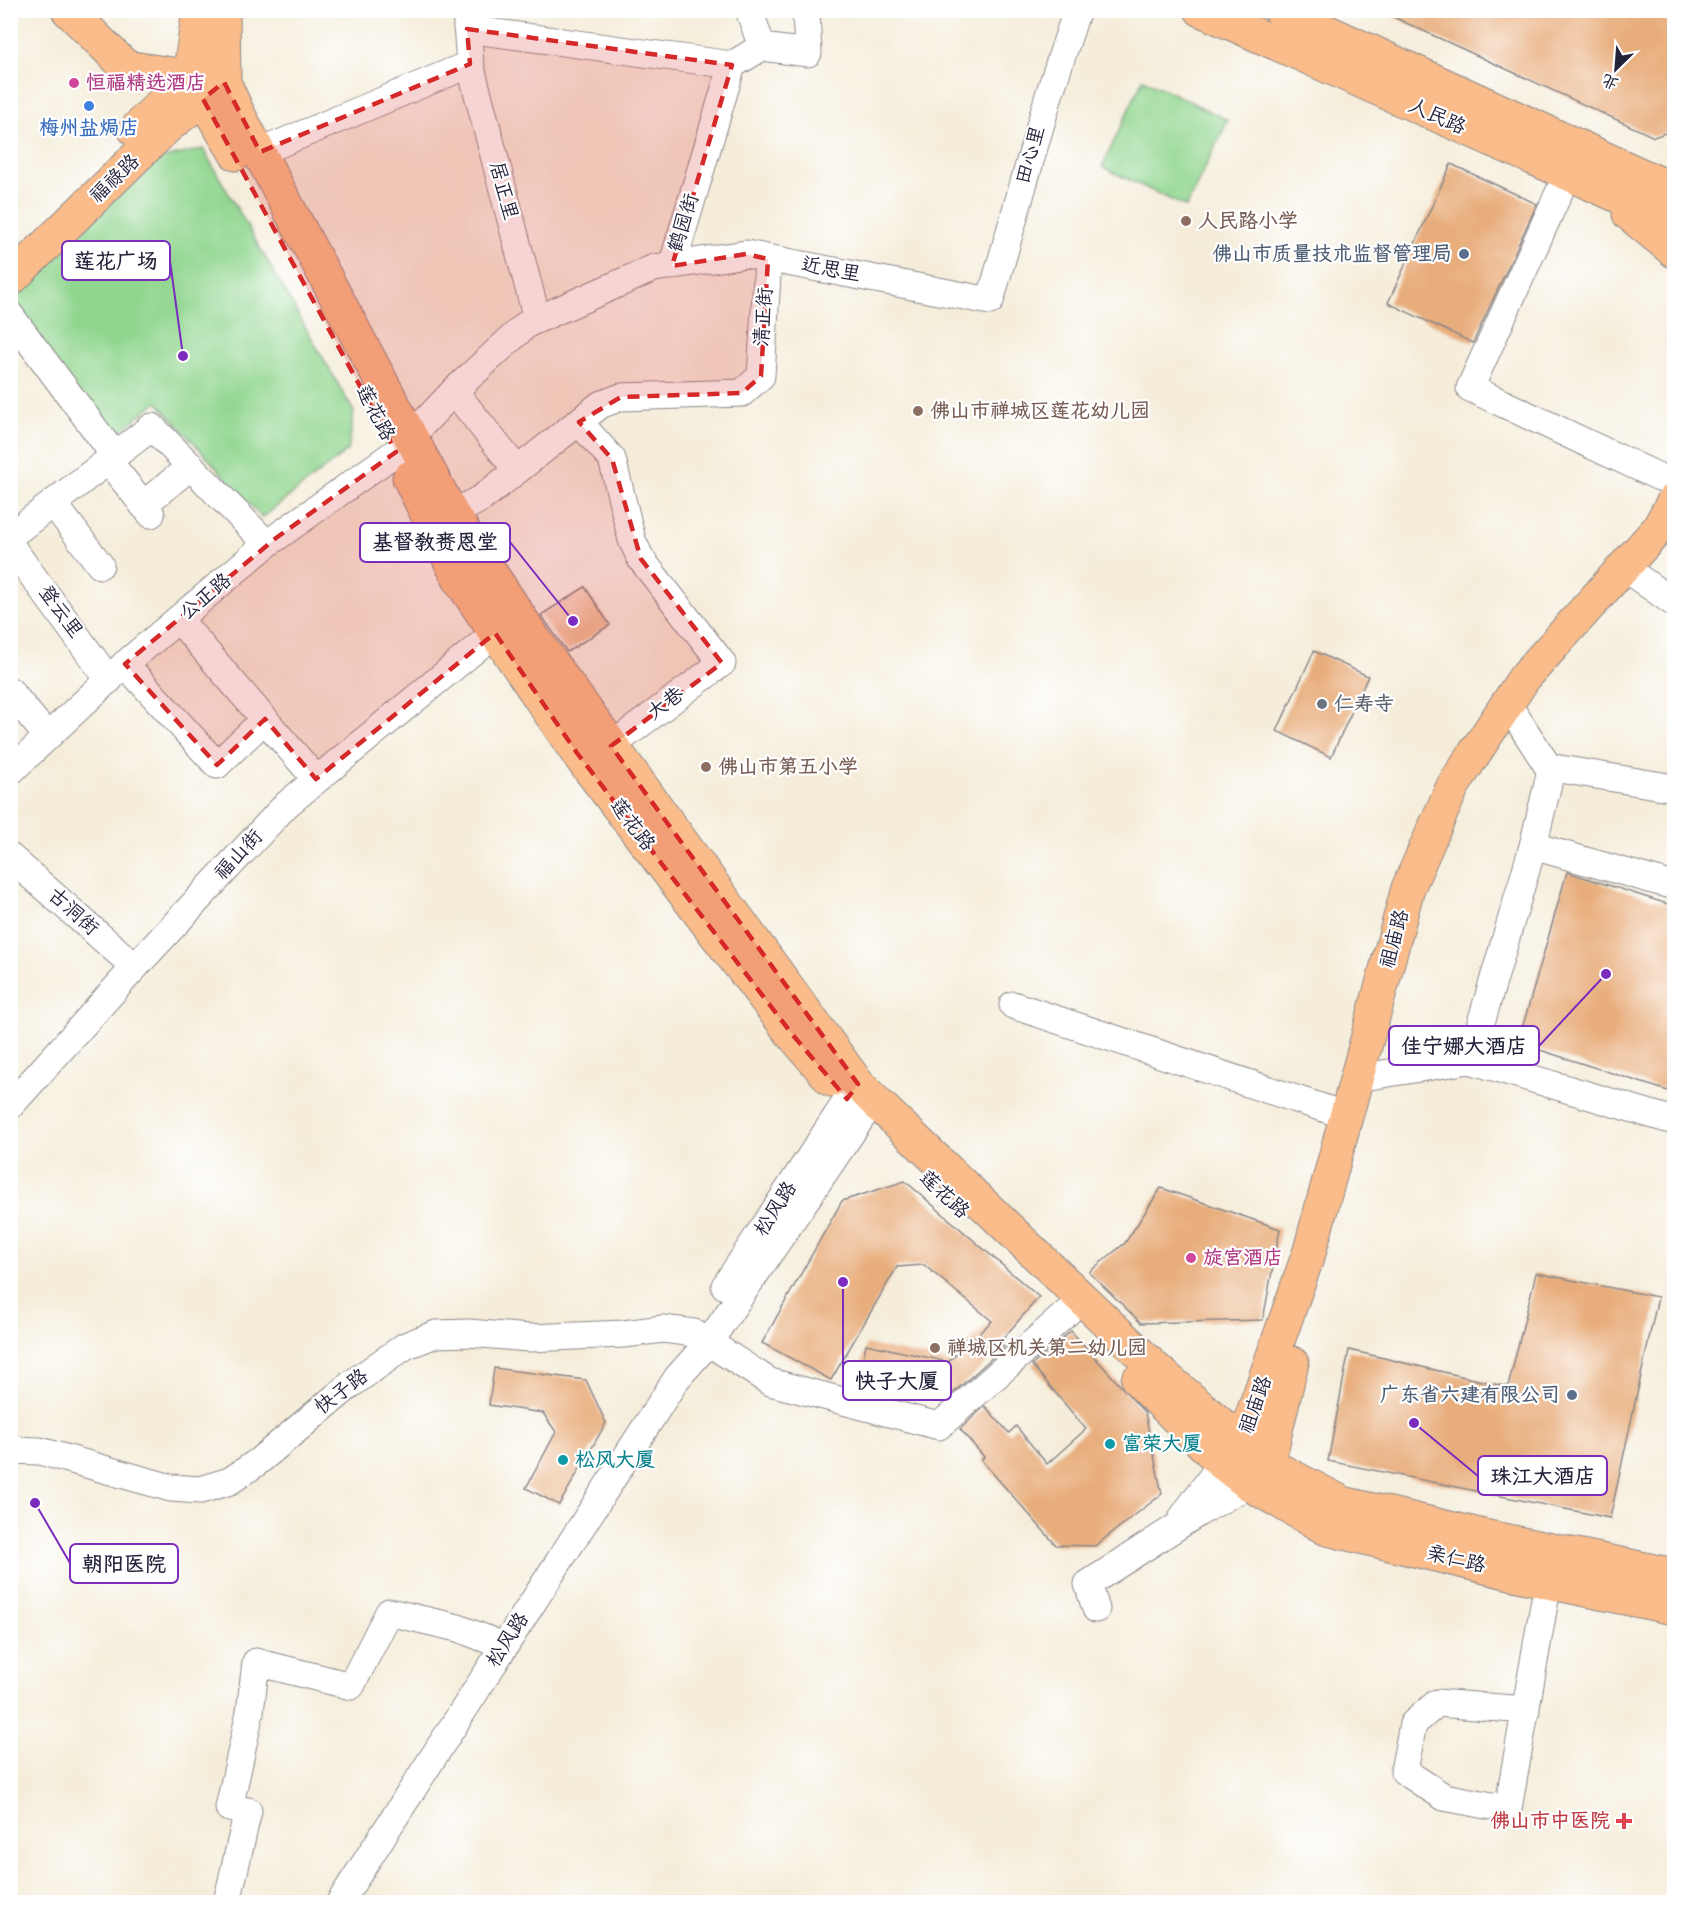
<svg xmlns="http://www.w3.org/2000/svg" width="1685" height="1913" viewBox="0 0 1685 1913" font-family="Mynerve,'LXGW WenKai TC',sans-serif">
  <rect width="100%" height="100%" fill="#fff"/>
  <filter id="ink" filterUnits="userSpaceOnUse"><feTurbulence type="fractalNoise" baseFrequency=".0167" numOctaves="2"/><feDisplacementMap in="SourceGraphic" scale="12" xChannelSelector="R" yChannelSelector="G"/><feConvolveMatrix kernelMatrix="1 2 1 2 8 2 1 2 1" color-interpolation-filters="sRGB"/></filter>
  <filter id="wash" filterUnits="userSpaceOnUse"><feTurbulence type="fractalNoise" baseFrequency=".008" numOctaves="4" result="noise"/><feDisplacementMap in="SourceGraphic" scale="24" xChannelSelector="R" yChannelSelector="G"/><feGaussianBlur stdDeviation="1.35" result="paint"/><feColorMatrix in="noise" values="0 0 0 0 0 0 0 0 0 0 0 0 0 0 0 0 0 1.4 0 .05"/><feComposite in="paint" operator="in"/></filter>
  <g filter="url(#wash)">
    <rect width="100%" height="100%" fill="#f5edda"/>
    <g fill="#91d68f" stroke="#5a7c65" stroke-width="1.5">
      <polygon points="1143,79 1228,120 1186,207 1102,167"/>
      <polygon points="203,149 354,412 348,450 262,518 157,402 109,440 11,311 11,300 155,160"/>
    </g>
    <g id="blocks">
      <g fill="#e8ad7b">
        <polygon points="1378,10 1674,10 1674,130 1654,137"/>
        <polygon points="1451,164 1537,204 1473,343 1388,303"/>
        <polygon points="585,587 610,625 567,652 541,615"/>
        <polygon points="1314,651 1368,676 1331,757 1277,731"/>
        <polygon points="1567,872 1674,906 1674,1093 1518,1043"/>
        <polygon points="905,1181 1039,1297 1000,1342 1004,1347 943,1402 858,1384 866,1344 948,1362 992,1321 924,1265 897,1267 831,1380 762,1343 842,1201"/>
        <polygon points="1161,1188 1280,1229 1263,1320 1141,1323 1089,1272 1125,1243"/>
        <polygon points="1536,1273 1658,1297 1610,1518 1328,1461 1349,1350 1508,1387"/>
        <polygon points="1071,1331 1145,1413 1162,1494 1095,1546 1056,1545 981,1460 984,1457 960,1429 985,1406 1009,1433 1016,1426 1047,1464 1086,1429 1032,1365"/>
        <polygon points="494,1368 586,1380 606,1423 559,1505 526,1488 556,1432 543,1413 489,1405"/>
      </g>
    </g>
  </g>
  <g filter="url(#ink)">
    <use href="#blocks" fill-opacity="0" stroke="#8c888a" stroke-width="1.5"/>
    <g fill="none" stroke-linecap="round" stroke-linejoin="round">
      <defs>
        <g id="minor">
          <polyline points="466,10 470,64 537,319"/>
          <polyline points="749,10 762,47"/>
          <polyline points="467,29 732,65"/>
          <polyline points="260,152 470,64"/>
          <polyline points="1567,175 1470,388 1674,484"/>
          <polyline points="672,266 732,65 762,47 808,53 806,10"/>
          <polyline points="10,315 115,456"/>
          <polyline points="454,391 517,470"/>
          <polyline points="579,422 612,459 632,540 641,559 722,663 611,746"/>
          <polyline points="108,461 151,514"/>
          <polyline points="53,503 100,565"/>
          <polyline points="143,505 191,466"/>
          <polyline points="452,514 482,498 600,405 621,397 742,393 761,376 768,259"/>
          <polyline points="10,536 152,427 267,544"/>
          <polyline points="10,545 109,680"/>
          <polyline points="1636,576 1674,603"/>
          <polyline points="179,620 316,779"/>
          <polyline points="125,664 217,765 265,719"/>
          <polyline points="10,691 47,736"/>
          <polyline points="1516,717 1551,771 1533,846 1674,886"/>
          <polyline points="1548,767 1674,788"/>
          <polyline points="10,772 125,664 267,544 396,452 454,391 527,324 654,268 746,254 990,301 1049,95 1077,10"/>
          <polyline points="10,857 135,967"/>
          <polyline points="1013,1005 1347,1116"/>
          <polyline points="1470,1060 1533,846"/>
          <polyline points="1370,1076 1470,1060 1674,1121"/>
          <polyline points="10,1106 135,967 286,805 495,633"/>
          <polyline points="725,1286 858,1084"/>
          <polyline points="10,1450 40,1451 171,1488 200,1490 230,1481 259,1461 350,1385 405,1346 436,1334 469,1333 529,1338 624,1334 663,1329 694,1333 770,1382 939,1426 1069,1311"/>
          <polyline points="1182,1518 1222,1463"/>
          <polyline points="1096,1609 1088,1584 1198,1513 1249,1484"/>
          <polyline points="1526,1710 1437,1703 1413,1724 1404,1771 1444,1797 1508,1809 1548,1582"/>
          <polyline points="227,1902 248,1811 229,1808 250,1712 256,1662 351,1686 389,1612 458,1628 504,1646"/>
          <polyline points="340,1902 677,1378 709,1342 862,1117"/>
        </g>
        <g id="major">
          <polyline points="68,10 126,67 204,79"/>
          <polyline points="223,10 224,82 239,115 452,514 535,640 858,1084 874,1100 1155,1368 1268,1464 1343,1503 1493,1538 1674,1575"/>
          <polyline points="1201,10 1674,221"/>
          <polyline points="1280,10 1674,190"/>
          <polyline points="189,76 236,154"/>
          <polyline points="189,76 199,10"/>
          <polyline points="135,130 189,76"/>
          <polyline points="1629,214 1674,251"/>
          <polyline points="10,280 167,127 220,85"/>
          <polyline points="409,478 459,579 577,753 792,1034 831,1080"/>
          <polyline points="1138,1380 1222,1463 1249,1484 1327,1529 1548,1582 1674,1608"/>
          <polyline points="1228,1457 1242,1444 1310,1250 1408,888 1453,786 1524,678 1658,529 1674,500"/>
          <polyline points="1268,1464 1292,1363"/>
        </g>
      </defs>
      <use href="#minor" stroke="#8c888a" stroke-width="29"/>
      <use href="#major" stroke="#8c888a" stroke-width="35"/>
      <use href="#minor" stroke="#fff" stroke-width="27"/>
      <use href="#major" stroke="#f9bc8a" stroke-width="33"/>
    </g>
  </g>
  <path fill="#d62828" fill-opacity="0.2" stroke="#d62828" stroke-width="4.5" stroke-dasharray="12 8" stroke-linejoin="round" d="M 467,29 L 732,65 L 672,266 L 746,254 L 768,259 L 761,376 L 742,393 L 621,397 L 579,422 L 612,459 L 641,559 L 722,663 L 611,746 L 858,1084 L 847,1099 L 792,1034 L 577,753 L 495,633 L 316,779 L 265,719 L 217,765 L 125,664 L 276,538 L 396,452 L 203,99 L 224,82 L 260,152 L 470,64 Z"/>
  <g fill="#d1479c" stroke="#fff" stroke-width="2">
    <circle cx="74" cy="83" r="6"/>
    <circle cx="1191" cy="1258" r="6"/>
  </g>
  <circle fill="#3f7fe0" stroke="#fff" stroke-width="2" cx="89" cy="106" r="6"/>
  <g fill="#8d6e63" stroke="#fff" stroke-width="2">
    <circle cx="1186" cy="221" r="6"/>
    <circle cx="918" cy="411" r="6"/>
    <circle cx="706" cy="767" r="6"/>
    <circle cx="935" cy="1348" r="6"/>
  </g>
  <g fill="#5c6f8a" stroke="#fff" stroke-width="2">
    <circle cx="1464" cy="254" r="6"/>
    <circle cx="1572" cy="1395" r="6"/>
  </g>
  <circle fill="#6b7280" stroke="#fff" stroke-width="2" cx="1322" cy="704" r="6"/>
  <g fill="#0f9aa8" stroke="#fff" stroke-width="2">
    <circle cx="1110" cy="1444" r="6"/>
    <circle cx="563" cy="1460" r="6"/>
  </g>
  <path fill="#e0444e" stroke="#fff" stroke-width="2" d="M1621 1812h6v6h6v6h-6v6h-6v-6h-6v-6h6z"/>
  <g text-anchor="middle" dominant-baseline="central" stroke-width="4.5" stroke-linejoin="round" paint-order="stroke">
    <g font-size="20" font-weight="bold" fill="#b23c85" stroke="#fff" text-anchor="start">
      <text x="86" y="83">恒福精选酒店</text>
      <text x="1203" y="1258">旋宫酒店</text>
    </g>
    <g font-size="20" fill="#22223b" stroke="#fff">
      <text transform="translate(1437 117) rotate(24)">人民路</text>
      <text transform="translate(1031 155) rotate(-74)">田心里</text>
      <text transform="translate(115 179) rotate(-44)">福禄路</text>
      <text transform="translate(503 191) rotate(75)">居正里</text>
      <text transform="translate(684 223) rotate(-73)">鹤园街</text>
      <text transform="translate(831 270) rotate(11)">近思里</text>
      <text transform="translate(764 317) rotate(-86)">清正街</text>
      <text transform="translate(375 413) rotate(62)">莲花路</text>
      <text transform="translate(206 597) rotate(-40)">公正路</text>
      <text transform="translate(60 612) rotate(54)">登云里</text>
      <text transform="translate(666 704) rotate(-37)">大巷</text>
      <text transform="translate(632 825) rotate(53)">莲花路</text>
      <text transform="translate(239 855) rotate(-47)">福山街</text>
      <text transform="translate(73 912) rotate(42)">古洞街</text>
      <text transform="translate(1395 939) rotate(-75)">祖庙路</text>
      <text transform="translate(944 1195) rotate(43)">莲花路</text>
      <text transform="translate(776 1209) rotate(-57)">松风路</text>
      <text transform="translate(342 1392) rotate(-37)">快子路</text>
      <text transform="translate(1256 1405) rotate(-70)">祖庙路</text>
      <text transform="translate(1456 1560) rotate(13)">亲仁路</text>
      <text transform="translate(508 1640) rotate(-57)">松风路</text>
    </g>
    <g font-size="20" font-weight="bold" fill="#366cbe" stroke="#fff">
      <text x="89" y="128">梅州盐焗店</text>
    </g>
    <g font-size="20" font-weight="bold" fill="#785e54" stroke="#fff" text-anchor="start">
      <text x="1198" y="221">人民路小学</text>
      <text x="930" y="411">佛山市禅城区莲花幼儿园</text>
      <text x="718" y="767">佛山市第五小学</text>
      <text x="947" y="1348">禅城区机关第二幼儿园</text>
    </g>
    <g font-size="20" font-weight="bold" fill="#4e5e75" stroke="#fff" text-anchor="end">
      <text x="1452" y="254">佛山市质量技术监督管理局</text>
      <text x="1560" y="1395">广东省六建有限公司</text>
    </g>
    <g font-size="20" font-weight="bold" fill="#5b616d" stroke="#fff" text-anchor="start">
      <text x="1334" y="704">仁寿寺</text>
    </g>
    <g font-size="20" font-weight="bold" fill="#0d838f" stroke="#fff" text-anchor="start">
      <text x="1122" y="1444">富荣大厦</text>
      <text x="575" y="1460">松风大厦</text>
    </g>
    <g font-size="20" font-weight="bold" fill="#be3a42" stroke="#fff" text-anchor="end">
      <text x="1610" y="1821">佛山市中医院</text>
    </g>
  </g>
  <path fill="none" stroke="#7b2cbf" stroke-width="2" d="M183 356L170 261M573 621L510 542M1606 974L1539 1046M843 1282L843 1381M1414 1423L1478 1476M35 1503L70 1563"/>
  <g fill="#7b2cbf" stroke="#fff" stroke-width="2">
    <circle cx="183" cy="356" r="6"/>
    <circle cx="573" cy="621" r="6"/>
    <circle cx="1606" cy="974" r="6"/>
    <circle cx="843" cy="1282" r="6"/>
    <circle cx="1414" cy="1423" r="6"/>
    <circle cx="35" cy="1503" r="6"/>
  </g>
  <g fill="#fff" stroke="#7b2cbf" stroke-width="2">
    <rect x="62" y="241" width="108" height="39" rx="6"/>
    <rect x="360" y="523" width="150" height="39" rx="6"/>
    <rect x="1389" y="1026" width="150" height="39" rx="6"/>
    <rect x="843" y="1361" width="108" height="39" rx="6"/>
    <rect x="1478" y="1456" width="129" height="39" rx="6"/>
    <rect x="70" y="1544" width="108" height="39" rx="6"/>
  </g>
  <g font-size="21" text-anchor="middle" font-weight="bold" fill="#22223b">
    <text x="116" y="268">莲花广场</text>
    <text x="435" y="549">基督教赉恩堂</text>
    <text x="1464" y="1053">佳宁娜大酒店</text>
    <text x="897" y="1388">快子大厦</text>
    <text x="1543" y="1483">珠江大酒店</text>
    <text x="124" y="1571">朝阳医院</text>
  </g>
  <rect width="1685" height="1913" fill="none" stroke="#fff" stroke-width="36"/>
  <g transform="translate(1616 69) rotate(205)" stroke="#ffffff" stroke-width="4.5" paint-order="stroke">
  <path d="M0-4.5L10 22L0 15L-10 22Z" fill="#22223b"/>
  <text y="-9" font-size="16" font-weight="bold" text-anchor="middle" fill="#22223b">北</text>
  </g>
</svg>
